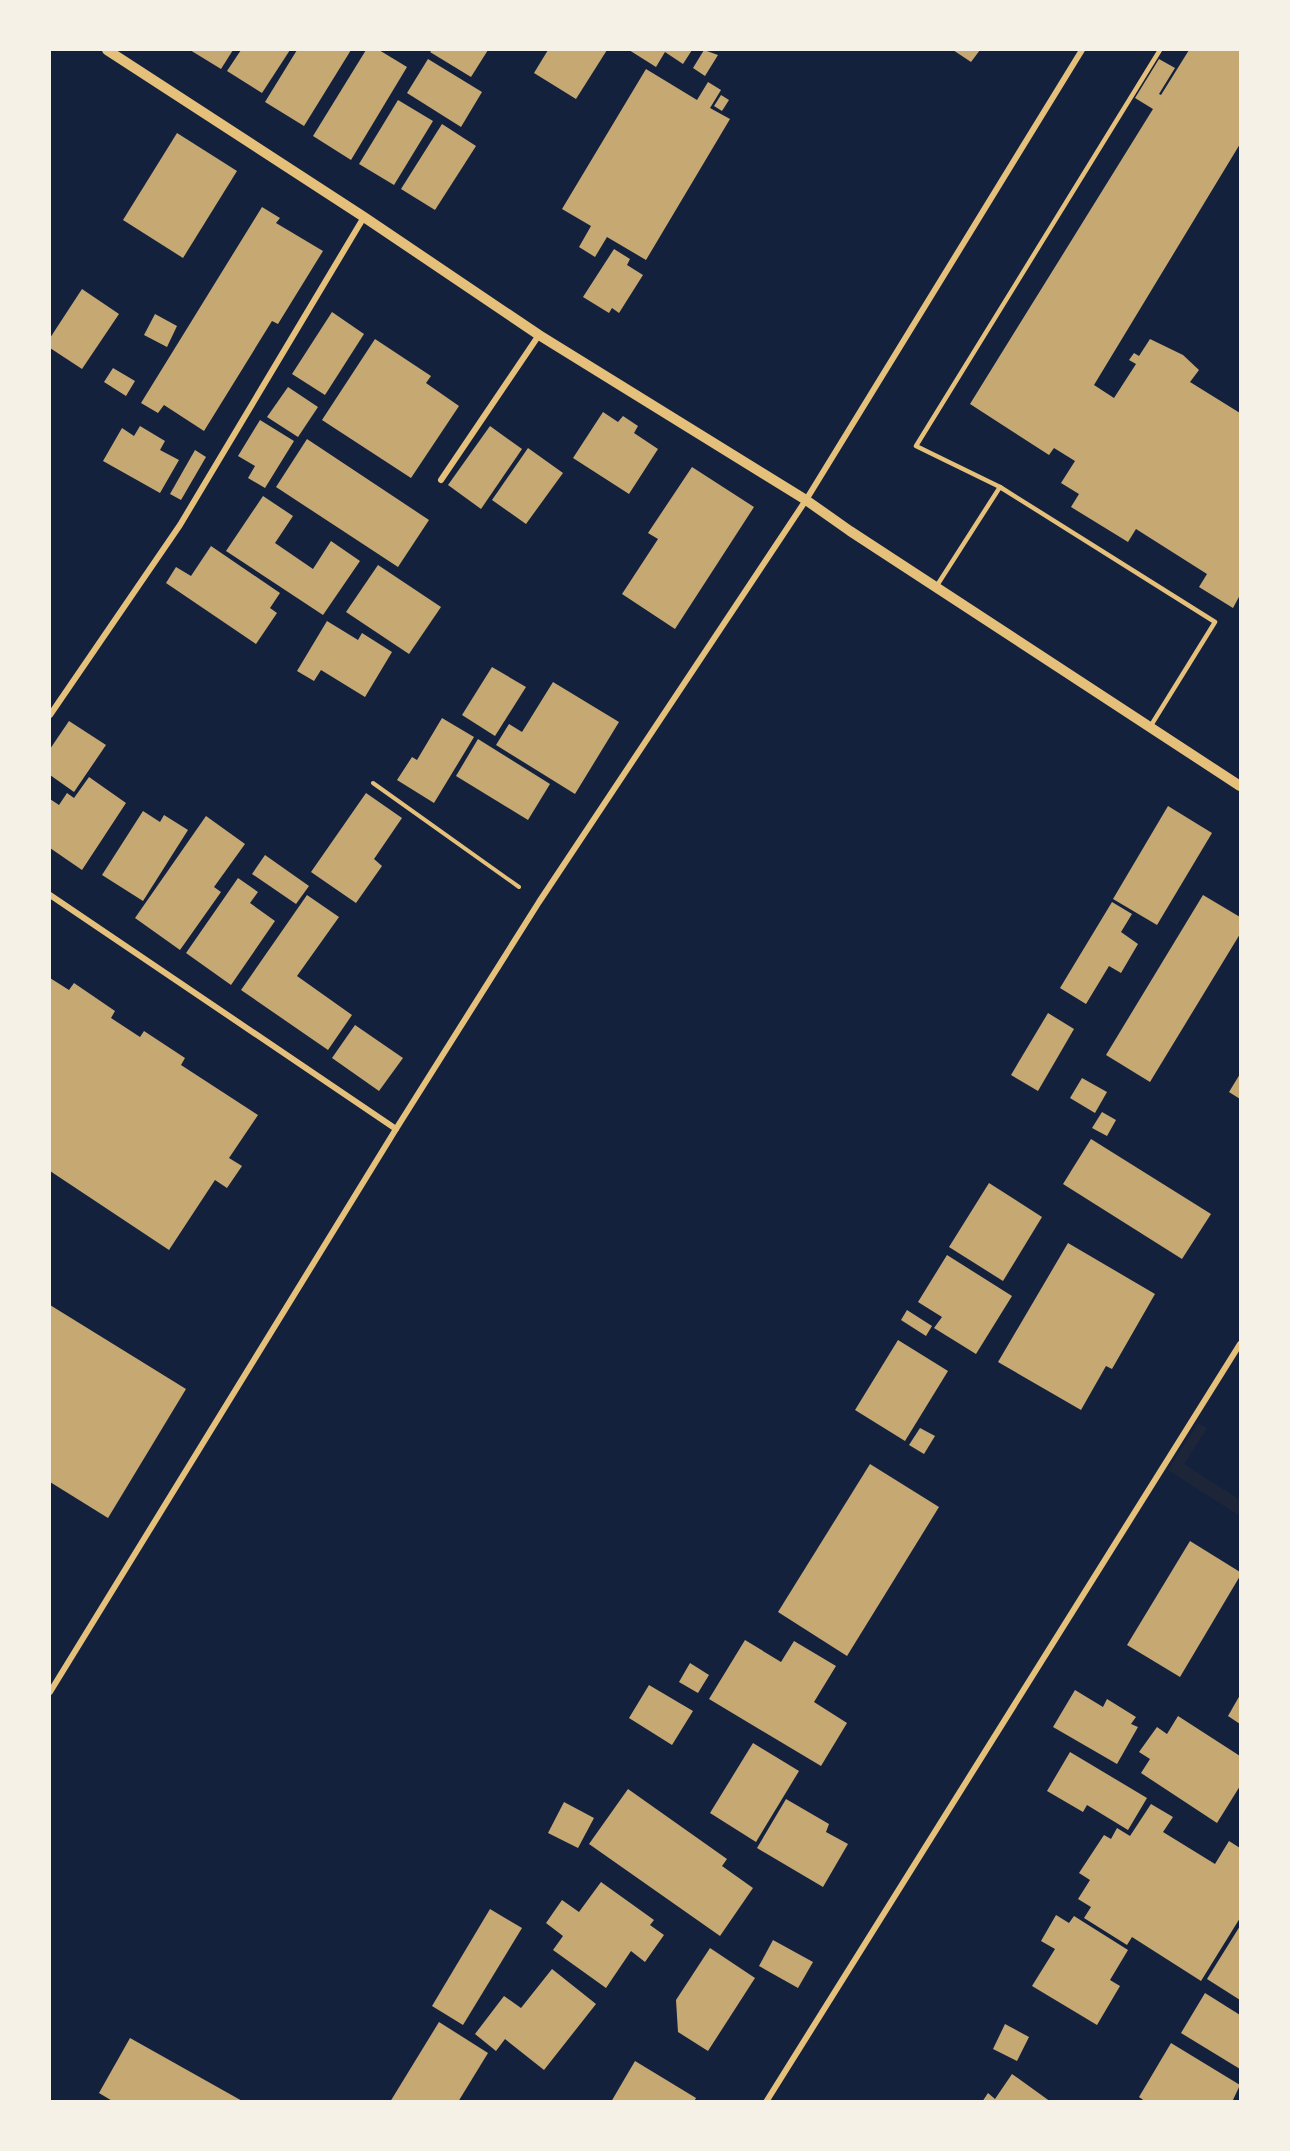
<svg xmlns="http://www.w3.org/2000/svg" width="1290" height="2151" viewBox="0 0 1290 2151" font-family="'PT Sans',sans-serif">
  <rect width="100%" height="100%" fill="#14213d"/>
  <polygon fill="#1d2539" points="1198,1423 1207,1428 1184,1464 1240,1500 1240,1516 1168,1470"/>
  <g fill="#c6a872">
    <polygon points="190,50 233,50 221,69"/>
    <polygon points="241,50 290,50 262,93 227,71"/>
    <polygon points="297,50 351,50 304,126 265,102"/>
    <polygon points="366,50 379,50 407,67 351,160 313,136"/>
    <polygon points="432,50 488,50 471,77 430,52"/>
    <polygon points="548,50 607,50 576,99 534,73"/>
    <polygon points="629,50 692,50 683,64 665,52 656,67"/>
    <polygon points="704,50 718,55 705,76 693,68"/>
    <polygon points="953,50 980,50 971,62"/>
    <polygon points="1189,50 1240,50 1240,144 1094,385 1114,398 1136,364 1129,360 1134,353 1139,356 1150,339 1183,355 1199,370 1190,382 1240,413 1240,595 1233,608 1199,587 1207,574 1136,529 1128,542 1071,507 1079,494 1061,483 1075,461 1054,448 1049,455 970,404 1153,109 1135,98 1159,59 1175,68 1159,94 1161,95"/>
    <polygon points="428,59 482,92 461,127 407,93"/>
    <polygon points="646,69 697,100 708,82 721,90 710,108 730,119 646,260 607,237 595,257 579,247 591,226 562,209"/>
    <polygon points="721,95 729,100 722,111 714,106"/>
    <polygon points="398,100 433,121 394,185 359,164"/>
    <polygon points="442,124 476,146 435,210 401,189"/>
    <polygon points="177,133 237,171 183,258 123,220"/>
    <polygon points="262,207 280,218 276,223 323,251 278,324 272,321 204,431 164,405 158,413 141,403"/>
    <polygon points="614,249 630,259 627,265 643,275 619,313 612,308 609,313 583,297"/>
    <polygon points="82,289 119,314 82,369 50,348 50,338"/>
    <polygon points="332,312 364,334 325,395 292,374"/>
    <polygon points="155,314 177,326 167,347 144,335"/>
    <polygon points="375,339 431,376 426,383 459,406 411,478 322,420"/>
    <polygon points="113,368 135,381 126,396 104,382"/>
    <polygon points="288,387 318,407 298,437 267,417"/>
    <polygon points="603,412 618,422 623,416 638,426 634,433 658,449 629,494 573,458"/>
    <polygon points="260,420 294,441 265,488 248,478 255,466 238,456"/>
    <polygon points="140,426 165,441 160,450 179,460 160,493 103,461 122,428 134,436"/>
    <polygon points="490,426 522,449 481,509 448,485"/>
    <polygon points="307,439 429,520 398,567 276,487"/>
    <polygon points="528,448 563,473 526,524 492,500"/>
    <polygon points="195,450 206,457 181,500 170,494"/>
    <polygon points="692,467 754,507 675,629 622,594 658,539 648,533"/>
    <polygon points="263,496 293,516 275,543 313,569 331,541 360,561 323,615 226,551"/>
    <polygon points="211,546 280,593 270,608 277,613 256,644 166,583 176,567 191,576"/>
    <polygon points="378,565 441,607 409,654 346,612"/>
    <polygon points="327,621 358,640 362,633 392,652 365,697 321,670 314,681 297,671"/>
    <polygon points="492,667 526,687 495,736 462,715"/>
    <polygon points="553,682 619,722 575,794 496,745 509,724 522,732"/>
    <polygon points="442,718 474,737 434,803 397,780 412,757 417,760"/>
    <polygon points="69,721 106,745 74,792 50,775 50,749"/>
    <polygon points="478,739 550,784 528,820 456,776"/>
    <polygon points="89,777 126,803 82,870 50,848 50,799 59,805 67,793 74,798"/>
    <polygon points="366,793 402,818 374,859 382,866 356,903 311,872"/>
    <polygon points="1168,806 1212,833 1157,925 1113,899"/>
    <polygon points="143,811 160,822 164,815 188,830 143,901 102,875"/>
    <polygon points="206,816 245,844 214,887 221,892 180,950 135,918"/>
    <polygon points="265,855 309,886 296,904 252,874"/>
    <polygon points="238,878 258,892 250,903 275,921 231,985 186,953"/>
    <polygon points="307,895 339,917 297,976 352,1015 328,1050 241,990"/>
    <polygon points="1203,895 1240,917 1240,934 1150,1082 1106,1055"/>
    <polygon points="1112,902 1132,914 1121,932 1138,944 1121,973 1109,966 1086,1004 1060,988"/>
    <polygon points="50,978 69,990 74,983 115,1011 111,1018 140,1037 144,1031 185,1058 181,1065 258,1115 229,1158 242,1166 227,1188 215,1180 169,1250 50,1171"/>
    <polygon points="1048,1013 1074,1029 1038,1091 1011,1075"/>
    <polygon points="355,1025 403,1058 379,1091 332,1058"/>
    <polygon points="1240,1074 1240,1099 1229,1092"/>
    <polygon points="1082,1078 1107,1092 1095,1113 1070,1098"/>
    <polygon points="1102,1112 1116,1120 1107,1136 1092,1128"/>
    <polygon points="1091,1139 1211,1214 1182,1259 1063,1184"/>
    <polygon points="989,1183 1042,1217 1003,1281 949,1247"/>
    <polygon points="1068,1243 1155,1294 1112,1369 1106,1366 1081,1410 998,1362"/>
    <polygon points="947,1255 1012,1296 976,1354 934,1328 942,1317 918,1302"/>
    <polygon points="50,1305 186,1389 108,1518 50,1482"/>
    <polygon points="907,1310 932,1326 926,1336 901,1320"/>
    <polygon points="898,1340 948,1371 905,1441 855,1410"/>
    <polygon points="920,1428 935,1436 924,1454 909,1445"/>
    <polygon points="870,1464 939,1507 847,1656 778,1612"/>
    <polygon points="1190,1541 1240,1572 1240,1576 1180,1677 1127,1645"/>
    <polygon points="745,1640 781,1662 794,1641 836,1666 814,1702 847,1723 821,1766 709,1699"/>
    <polygon points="690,1663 709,1675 698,1693 679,1682"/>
    <polygon points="649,1685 693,1711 672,1745 629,1718"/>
    <polygon points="1075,1690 1103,1707 1107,1699 1136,1717 1131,1724 1138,1727 1117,1764 1053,1727"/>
    <polygon points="1240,1695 1240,1724 1228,1716"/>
    <polygon points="1178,1716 1240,1756 1240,1786 1217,1823 1141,1773 1150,1759 1139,1752 1157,1727 1167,1734"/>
    <polygon points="753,1743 799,1771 756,1842 710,1813"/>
    <polygon points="1070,1752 1147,1798 1128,1830 1087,1805 1083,1812 1047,1791"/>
    <polygon points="628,1789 727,1859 722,1866 753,1888 720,1936 589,1844"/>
    <polygon points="786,1799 829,1824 826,1832 848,1844 823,1887 757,1848"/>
    <polygon points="564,1802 594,1818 578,1848 548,1833"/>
    <polygon points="1151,1804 1173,1817 1163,1832 1215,1864 1229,1841 1240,1848 1240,1918 1201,1981 1132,1937 1127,1945 1084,1918 1091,1907 1078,1899 1090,1880 1079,1873 1104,1835 1111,1839 1117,1828 1130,1836"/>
    <polygon points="601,1882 654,1920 650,1925 664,1935 645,1962 631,1951 606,1988 553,1950 563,1936 546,1923 562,1900 579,1912"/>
    <polygon points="490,1909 522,1928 463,2025 432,2006"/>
    <polygon points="1056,1915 1069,1923 1074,1916 1128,1950 1110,1980 1120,1986 1097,2025 1032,1986 1055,1949 1041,1941"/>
    <polygon points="1240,1926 1240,2000 1207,1979"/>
    <polygon points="773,1940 813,1962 798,1988 759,1966"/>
    <polygon points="710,1948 755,1978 708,2051 678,2032 676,2000"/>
    <polygon points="552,1969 596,2004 544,2070 505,2039 496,2051 475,2034 504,1996 521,2008"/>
    <polygon points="1205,1993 1240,2015 1240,2069 1181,2033"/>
    <polygon points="439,2022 488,2053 458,2102 390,2102"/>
    <polygon points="1005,2024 1029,2037 1017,2061 993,2049"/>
    <polygon points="130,2038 244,2102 114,2102 99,2093"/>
    <polygon points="1171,2043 1240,2085 1232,2102 1146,2102 1139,2097"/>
    <polygon points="635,2061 696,2098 694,2102 611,2102"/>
    <polygon points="1012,2074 1051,2102 982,2102 988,2093 995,2099"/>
  </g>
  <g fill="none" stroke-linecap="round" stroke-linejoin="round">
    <polyline stroke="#e5c07b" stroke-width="4" points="373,783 519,887"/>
    <g stroke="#e5c07b" stroke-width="4.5">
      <polyline points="936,587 1000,487"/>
      <polyline points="1150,727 1215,622 1000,487 916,446 1160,50"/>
    </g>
    <g stroke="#e5c07b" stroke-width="6">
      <polyline points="441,480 539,335"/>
      <polyline points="50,715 180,525 364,217"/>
      <polyline points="50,895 396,1129"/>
      <polyline points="50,1692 396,1129 539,902 806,500 1082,50"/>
      <polyline points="766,2102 1240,1344"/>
    </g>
    <polyline stroke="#e5c07b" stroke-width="10" points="107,50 364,217 539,335 806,500 850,531 1240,786"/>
  </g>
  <rect width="1290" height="2151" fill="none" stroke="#f6f1e7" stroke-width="102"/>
</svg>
